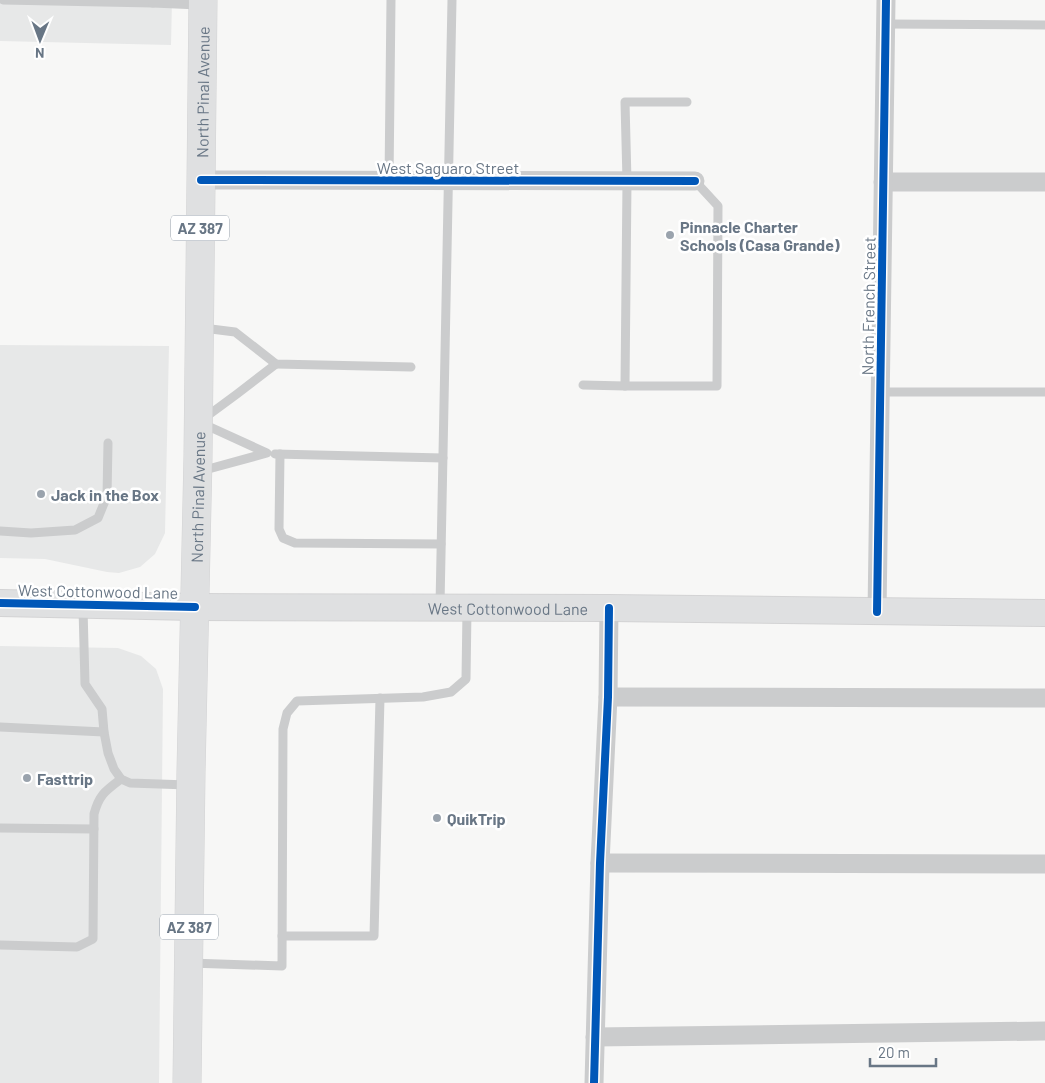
<svg xmlns="http://www.w3.org/2000/svg" width="1045" height="1083" viewBox="0 0 1045 1083" font-family="Barlow,sans-serif">
  <rect width="100%" height="100%" fill="#f7f7f6"/>
  <g fill="#e7e8e8">
    <polygon points="0,0 172,0 171,45 0,41"/>
    <polygon points="0,345 169,346 165,533 155,554 140,567 119,573 107,572 45,559 0,558"/>
    <polygon points="0,646 118,648 141,656 156,669 163,689 159,1083 0,1083"/>
  </g>
  <g fill="none" stroke-linecap="round" stroke-linejoin="round">
    <defs>
      <g id="secondary">
        <path id="s1" d="M 0,603 L 195,607 L 609,608 L 1045,613"/>
      </g>
      <g id="primary">
        <path id="s2" d="M 187,1083 L 191,772 L 198,457 L 203,0"/>
      </g>
    </defs>
    <use href="#secondary" stroke="#d3d3d4" stroke-width="28"/>
    <use href="#primary" stroke="#d3d3d4" stroke-width="29"/>
    <g stroke="#cbcccd" stroke-width="9">
      <polyline points="3,0 153,3"/>
      <polyline points="153,0 153,3 199,5"/>
      <polyline points="886,24 1045,25"/>
      <polyline points="687,102 625,102 627,181 625,386 717,386 718,206 695,181"/>
      <polyline points="389,180 391,0"/>
      <polyline points="203,328 235,332 276,364 411,367"/>
      <polyline points="583,385 625,386"/>
      <polyline points="880,392 1045,392"/>
      <polyline points="275,454 443,458"/>
      <polyline points="280,454 279,529 283,538 295,543 441,544"/>
      <polyline points="201,471 267,453 199,422 237,394 276,364"/>
      <polyline points="0,531 31,533 75,530 98,518 107,496 108,443"/>
      <polyline points="440,605 452,0"/>
      <polyline points="83,608 85,684 102,709 104,732 108,753 114,769 121,779 130,783 188,785"/>
      <polyline points="0,727 104,732"/>
      <polyline points="0,828 94,829"/>
      <polyline points="282,936 374,936 380,698"/>
      <path d="M 0,945 L 77,947 L 93,939 L 94,814 C 99,795 105,791 121,779"/>
      <polyline points="190,963 282,966 283,729 287,713 297,701 423,697 451,692 466,679 467,610"/>
    </g>
    <g stroke="#cbcccd" stroke-width="19">
      <polyline points="201,180 695,181"/>
      <polyline points="883,182 1045,182"/>
      <polyline points="877,612 886,0"/>
      <polyline points="608,697 1045,698"/>
      <polyline points="600,863 1045,864"/>
      <polyline points="595,1037 1045,1031"/>
      <polyline points="594,1083 600,863 608,697 609,608"/>
    </g>
    <use href="#secondary" stroke="#dfe0e1" stroke-width="26"/>
    <use href="#primary" stroke="#dfe0e1" stroke-width="28"/>
    <defs>
      <g id="cycleway">
        <polyline points="201,180 695,181"/>
        <polyline points="0,603 195,607"/>
        <polyline points="877,612 886,0"/>
        <polyline points="594,1083 600,863 608,697 609,608"/>
      </g>
    </defs>
    <use href="#cycleway" stroke="#fff" stroke-width="11"/>
    <use href="#cycleway" stroke="#0057b8" stroke-width="8"/>
  </g>
  <g fill="#9aa3ad" stroke="#fff" stroke-width="2">
    <circle cx="670" cy="235" r="5"/>
    <circle cx="41" cy="494" r="5"/>
    <circle cx="27" cy="778" r="5"/>
    <circle cx="437" cy="818" r="5"/>
  </g>
  <g text-anchor="middle" dominant-baseline="central" stroke-width="5" stroke-linejoin="round" paint-order="stroke">
    <g fill="#fff" stroke="#959faa" stroke-width="1">
      <rect x="171" y="215.5" width="58" height="25" rx="4"/>
      <rect x="160" y="914.5" width="58" height="25" rx="4"/>
    </g>
    <g font-size="15" font-weight="bold" fill="#687685">
      <text x="200" y="228">AZ 387</text>
      <text x="189" y="927">AZ 387</text>
    </g>
    <g font-size="16" fill="#687685" stroke="#fff">
      <text stroke="none"><textPath href="#s2" startOffset="991">North Pinal Avenue</textPath></text>
      <text x="448" y="167">West Saguaro Street</text>
      <text transform="translate(868 306) rotate(-89)">North French Street</text>
      <text stroke="none"><textPath href="#s2" startOffset="586">North Pinal Avenue</textPath></text>
      <text transform="translate(98 591) rotate(1)">West Cottonwood Lane</text>
      <text stroke="none"><textPath href="#s1" startOffset="508">West Cottonwood Lane</textPath></text>
    </g>
    <g font-size="16" font-weight="bold" fill="#687685" stroke="#fff" text-anchor="start">
      <text x="680" y="226">Pinnacle Charter<tspan x="680" dy="18">Schools (Casa Grande)</tspan></text>
      <text x="51" y="494">Jack in the Box</text>
      <text x="37" y="778">Fasttrip</text>
      <text x="447" y="818">QuikTrip</text>
    </g>
  </g>
  <g transform="translate(40 40) rotate(181)" stroke="#ffffff" stroke-width="4" paint-order="stroke">
  <path d="M0-4L9 19L0 12L-9 19Z" fill="#687685"/>
  <text y="-8" font-size="14" font-weight="bold" text-anchor="middle" fill="#687685">N</text>
  </g>
  <path d="M870 1058v8h66v-8" fill="none" stroke="#687685" stroke-width="2.5"/>
  <text x="878" y="1058" font-size="15" fill="#687685" stroke="#ffffff" stroke-width="4" paint-order="stroke">20 m</text>
</svg>
